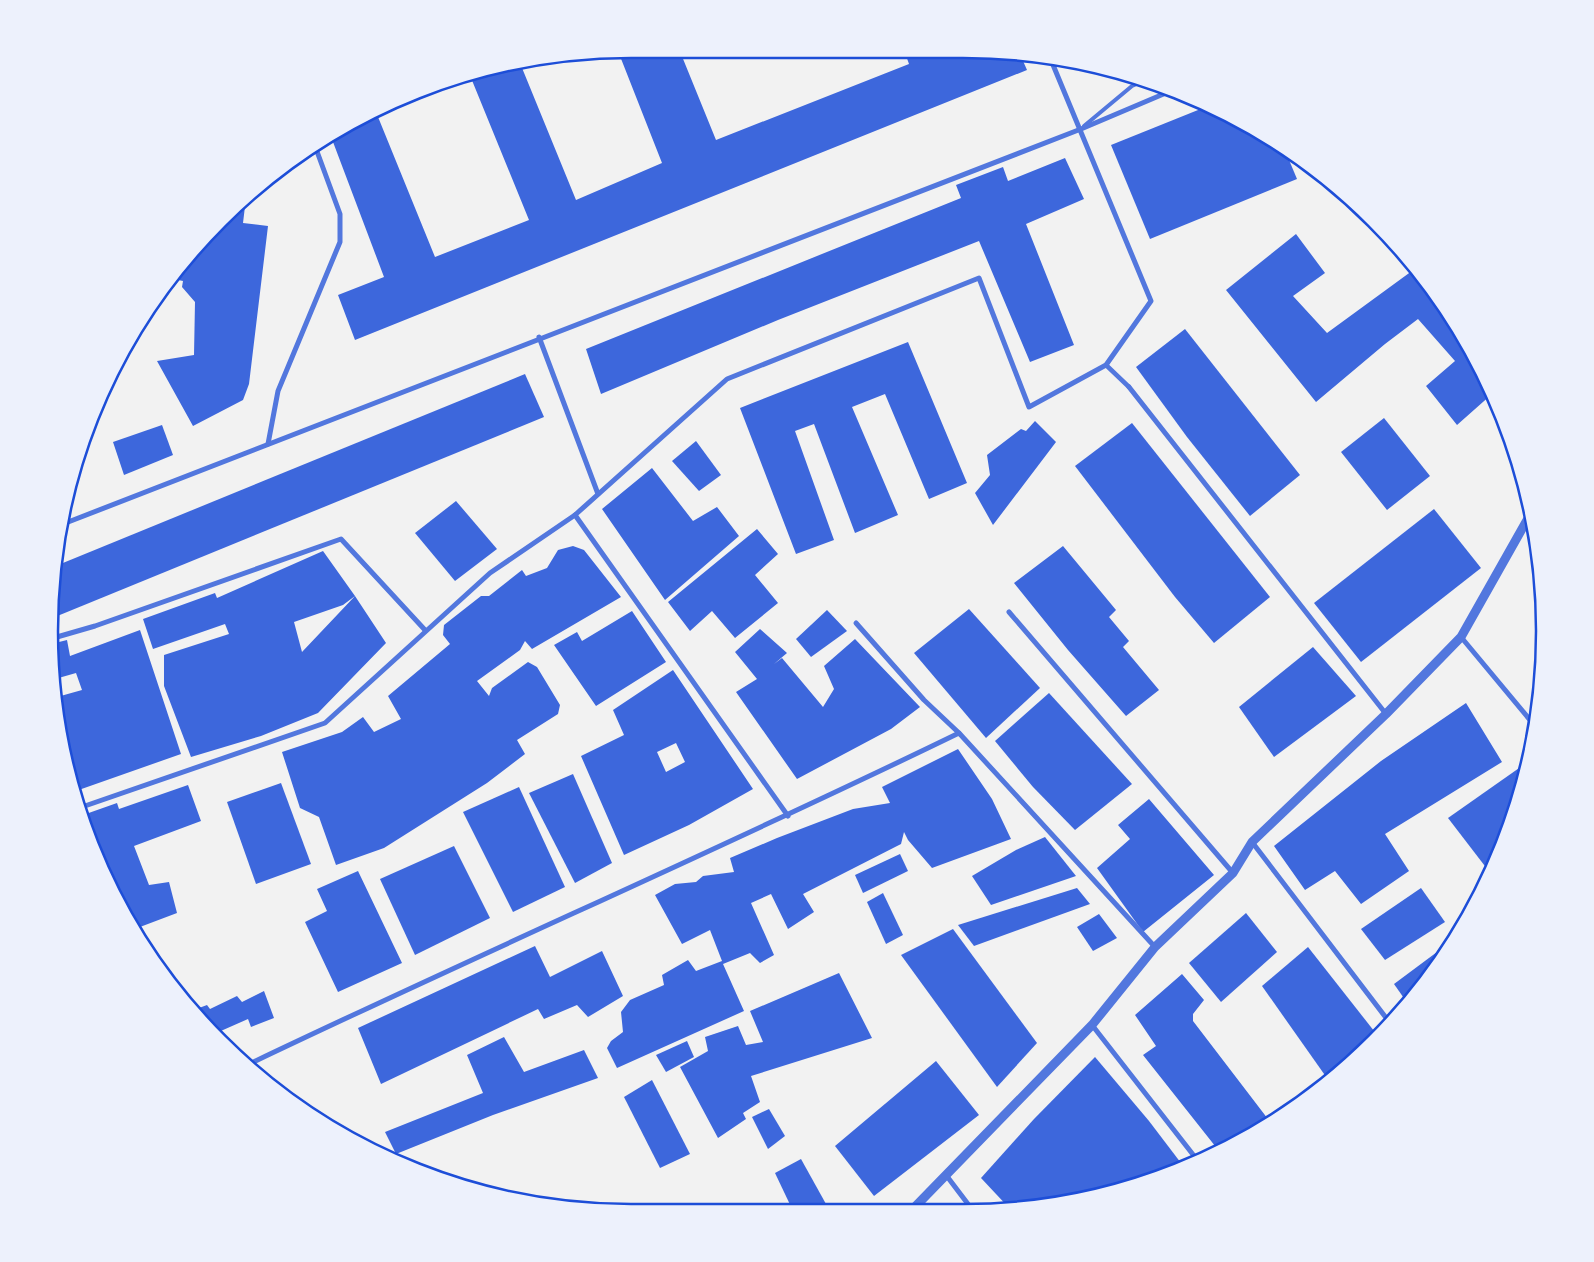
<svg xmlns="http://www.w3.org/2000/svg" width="1594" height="1262" viewBox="0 0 1594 1262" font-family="Quicksand,sans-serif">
  <rect width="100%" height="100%" fill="#f2f2f2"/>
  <g fill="#3d67dc" fill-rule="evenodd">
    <polygon points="631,49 679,49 716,140 909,64 904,50 1001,50 1020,54 1027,70 355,340 338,295 384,277 330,134 340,127 376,112 435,257 529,220 469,73 481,69 520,63 576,200 662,163 618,51"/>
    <polygon points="1208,106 1254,127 1284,148 1297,179 1150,239 1111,145"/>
    <polygon points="1065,158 1084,199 1026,224 1074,345 1030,362 979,241 778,320 601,394 586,349 961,198 956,185 1003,167 1008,181"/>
    <polygon points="246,198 243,223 268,226 249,384 243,400 193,426 157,361 194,355 195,302 182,287 183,281 173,279 219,219"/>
    <polygon points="1296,234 1325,273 1293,296 1327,333 1416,268 1467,340 1492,394 1457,425 1426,386 1455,361 1418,319 1385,344 1316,402 1226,290"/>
    <polygon points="1185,329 1300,475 1250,516 1187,437 1136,367"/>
    <polygon points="908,342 967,483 929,499 885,394 852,407 898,515 855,533 814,424 795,431 834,540 796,554 740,408"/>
    <polygon points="525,374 544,417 50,619 58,565"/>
    <polygon points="1384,418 1430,476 1387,510 1341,452"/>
    <polygon points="1035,421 1056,442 993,525 975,493 990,475 987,455 1021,429 1026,431"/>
    <polygon points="1132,423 1270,597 1214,643 1175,597 1075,466"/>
    <polygon points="162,425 173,455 124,475 113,442"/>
    <polygon points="696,441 721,475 699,491 672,461"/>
    <polygon points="652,468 693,521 717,507 739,536 665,600 602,509"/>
    <polygon points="456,501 497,549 455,581 415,533"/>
    <polygon points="1434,509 1481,568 1361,662 1314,603"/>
    <polygon points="757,529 778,554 755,575 778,603 735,638 712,611 690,631 668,602"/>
    <polygon points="573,546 584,550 621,597 532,649 525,641 520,650 477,681 489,696 492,688 528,662 537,667 560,705 558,714 517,740 525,754 487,783 384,848 336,865 319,817 300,808 282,752 342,732 363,717 374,732 401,719 388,696 450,644 443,635 444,625 481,596 489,596 522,570 526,576 547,568 558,550"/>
    <polygon points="1063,546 1116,610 1109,617 1129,641 1123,647 1159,690 1126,716 1068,650 1014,583"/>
    <polygon points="323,551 355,596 343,605 294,622 302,652 355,596 386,643 318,713 261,736 191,757 164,686 164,655 229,634 225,624 153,649 143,619 215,593 217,598"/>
    <polygon points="969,609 1040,688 986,738 914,653"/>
    <polygon points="827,610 847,631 811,657 796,639"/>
    <polygon points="632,611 666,662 596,706 554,645 577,632 582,641"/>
    <polygon points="760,629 787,653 774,664 782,658 823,707 834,689 824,666 855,639 920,707 891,729 797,779 736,692 757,679 735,652"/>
    <polygon points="140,630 181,754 73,792 69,781 57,697 82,690 76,673 55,679 51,644 67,640 70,656"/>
    <polygon points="1313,647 1356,696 1274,757 1239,707"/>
    <path d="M 673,670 L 753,789 L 689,825 L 624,855 L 581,756 L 624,735 L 613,710 ZM 676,743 L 685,762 L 666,772 L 657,752 Z"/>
    <polygon points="1049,693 1132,784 1075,830 1033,787 995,741"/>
    <polygon points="1466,703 1502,762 1385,834 1409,871 1361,904 1335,871 1305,890 1274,846 1381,761"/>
    <polygon points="958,749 992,799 1011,839 932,868 908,840 904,832 901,844 803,894 814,912 788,929 771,894 751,903 774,955 760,963 750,953 723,964 744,1011 617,1068 607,1048 611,1041 623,1032 621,1012 630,1000 664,985 662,975 688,960 696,971 722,961 710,930 682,944 655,895 675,884 696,882 703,876 734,872 730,858 777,838 853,809 890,803 882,787"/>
    <polygon points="1522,766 1527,772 1525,782 1491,874 1448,818"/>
    <polygon points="573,774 612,863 575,883 529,793"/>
    <polygon points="281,783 311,864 256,884 227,802"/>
    <polygon points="188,785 201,821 134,846 149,885 169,882 177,913 132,930 127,922 83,815 117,803 119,809"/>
    <polygon points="519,787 565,887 513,912 463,812"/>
    <polygon points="1149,799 1214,875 1143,932 1097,868 1130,839 1118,825"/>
    <polygon points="1045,837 1076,876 991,905 972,876 1016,850"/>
    <polygon points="454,846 490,918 415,955 380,879"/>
    <polygon points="900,854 908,871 863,893 855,875"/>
    <polygon points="358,871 402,963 338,992 305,922 327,911 317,889"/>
    <polygon points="1077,888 1090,904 974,946 958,925"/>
    <polygon points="1421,888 1445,922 1385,960 1361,929"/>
    <polygon points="883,893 903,935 886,944 867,902"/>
    <polygon points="1246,913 1277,952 1221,1002 1189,963"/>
    <polygon points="1099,914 1117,938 1093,951 1077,927"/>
    <polygon points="953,929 1037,1043 997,1087 901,955"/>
    <polygon points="535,946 550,977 602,951 623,996 588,1017 577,1005 544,1019 538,1009 381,1084 358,1028"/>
    <polygon points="1308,947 1378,1036 1347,1069 1329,1081 1262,986"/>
    <polygon points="1437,952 1442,958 1425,986 1408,1004 1394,984"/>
    <polygon points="839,973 872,1038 751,1076 760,1102 743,1113 746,1119 718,1138 680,1067 708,1051 705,1037 738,1026 746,1045 763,1042 750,1011"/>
    <polygon points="1182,974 1204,1000 1193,1014 1193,1021 1271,1123 1254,1135 1219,1151 1143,1055 1156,1046 1135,1015"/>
    <polygon points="264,991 274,1018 251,1027 248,1019 214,1034 191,1011 207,1005 210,1009 237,996 242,1002"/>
    <polygon points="504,1037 524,1072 584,1050 598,1078 493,1115 396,1154 385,1132 483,1093 467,1055"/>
    <polygon points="687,1041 694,1057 666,1072 656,1055"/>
    <polygon points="1095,1057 1149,1121 1184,1167 1150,1182 1011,1210 981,1178 1034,1119"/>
    <polygon points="936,1061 979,1115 874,1196 835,1146"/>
    <polygon points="652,1080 690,1154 660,1168 624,1097"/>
    <polygon points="769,1109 785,1136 768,1149 752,1117"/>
    <polygon points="801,1159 831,1213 794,1213 775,1173"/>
  </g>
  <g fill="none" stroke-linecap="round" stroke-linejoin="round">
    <polyline stroke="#5277de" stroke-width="4" points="1084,126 1132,86 1148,79"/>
    <polyline stroke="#5277de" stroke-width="4.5" points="1106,365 1129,387"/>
    <g stroke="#5277de" stroke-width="5">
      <polyline points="539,337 598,494"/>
      <polyline points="1129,387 1386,714"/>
      <polyline points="268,444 278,391 340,242 340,214 315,146"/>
      <polyline points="575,515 788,816"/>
      <polyline points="63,524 1081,129 1173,90"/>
      <polyline points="1009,612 1233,873"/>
      <polyline points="856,623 924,700 959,733"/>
      <polyline points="1461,637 1535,726"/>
      <polyline points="50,639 95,626 341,539 425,630"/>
      <polyline points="79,808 325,723 490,573 575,515 727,379 979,278 1029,407 1106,365 1151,301 1051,60"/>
      <polyline points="1252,842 1390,1023"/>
      <polyline points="1092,1025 1198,1161"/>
      <path d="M 247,1065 C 483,952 723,848 959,733 L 1155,947"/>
      <polyline points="946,1175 974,1212"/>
    </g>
    <polyline stroke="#5277de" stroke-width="9" points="910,1212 1092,1025 1155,947 1233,873 1252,842 1386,714 1461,637 1531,513"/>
  </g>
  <path d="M0 0H1594V1262H0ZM631 58H963A573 573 0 0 1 1536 631V631A573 573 0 0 1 963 1204H631A573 573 0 0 1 58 631V631A573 573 0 0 1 631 58Z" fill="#edf1fc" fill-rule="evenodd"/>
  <path fill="none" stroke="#1d4ed8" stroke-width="2.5" d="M631 58H963A573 573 0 0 1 1536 631V631A573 573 0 0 1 963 1204H631A573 573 0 0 1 58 631V631A573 573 0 0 1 631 58Z"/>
</svg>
